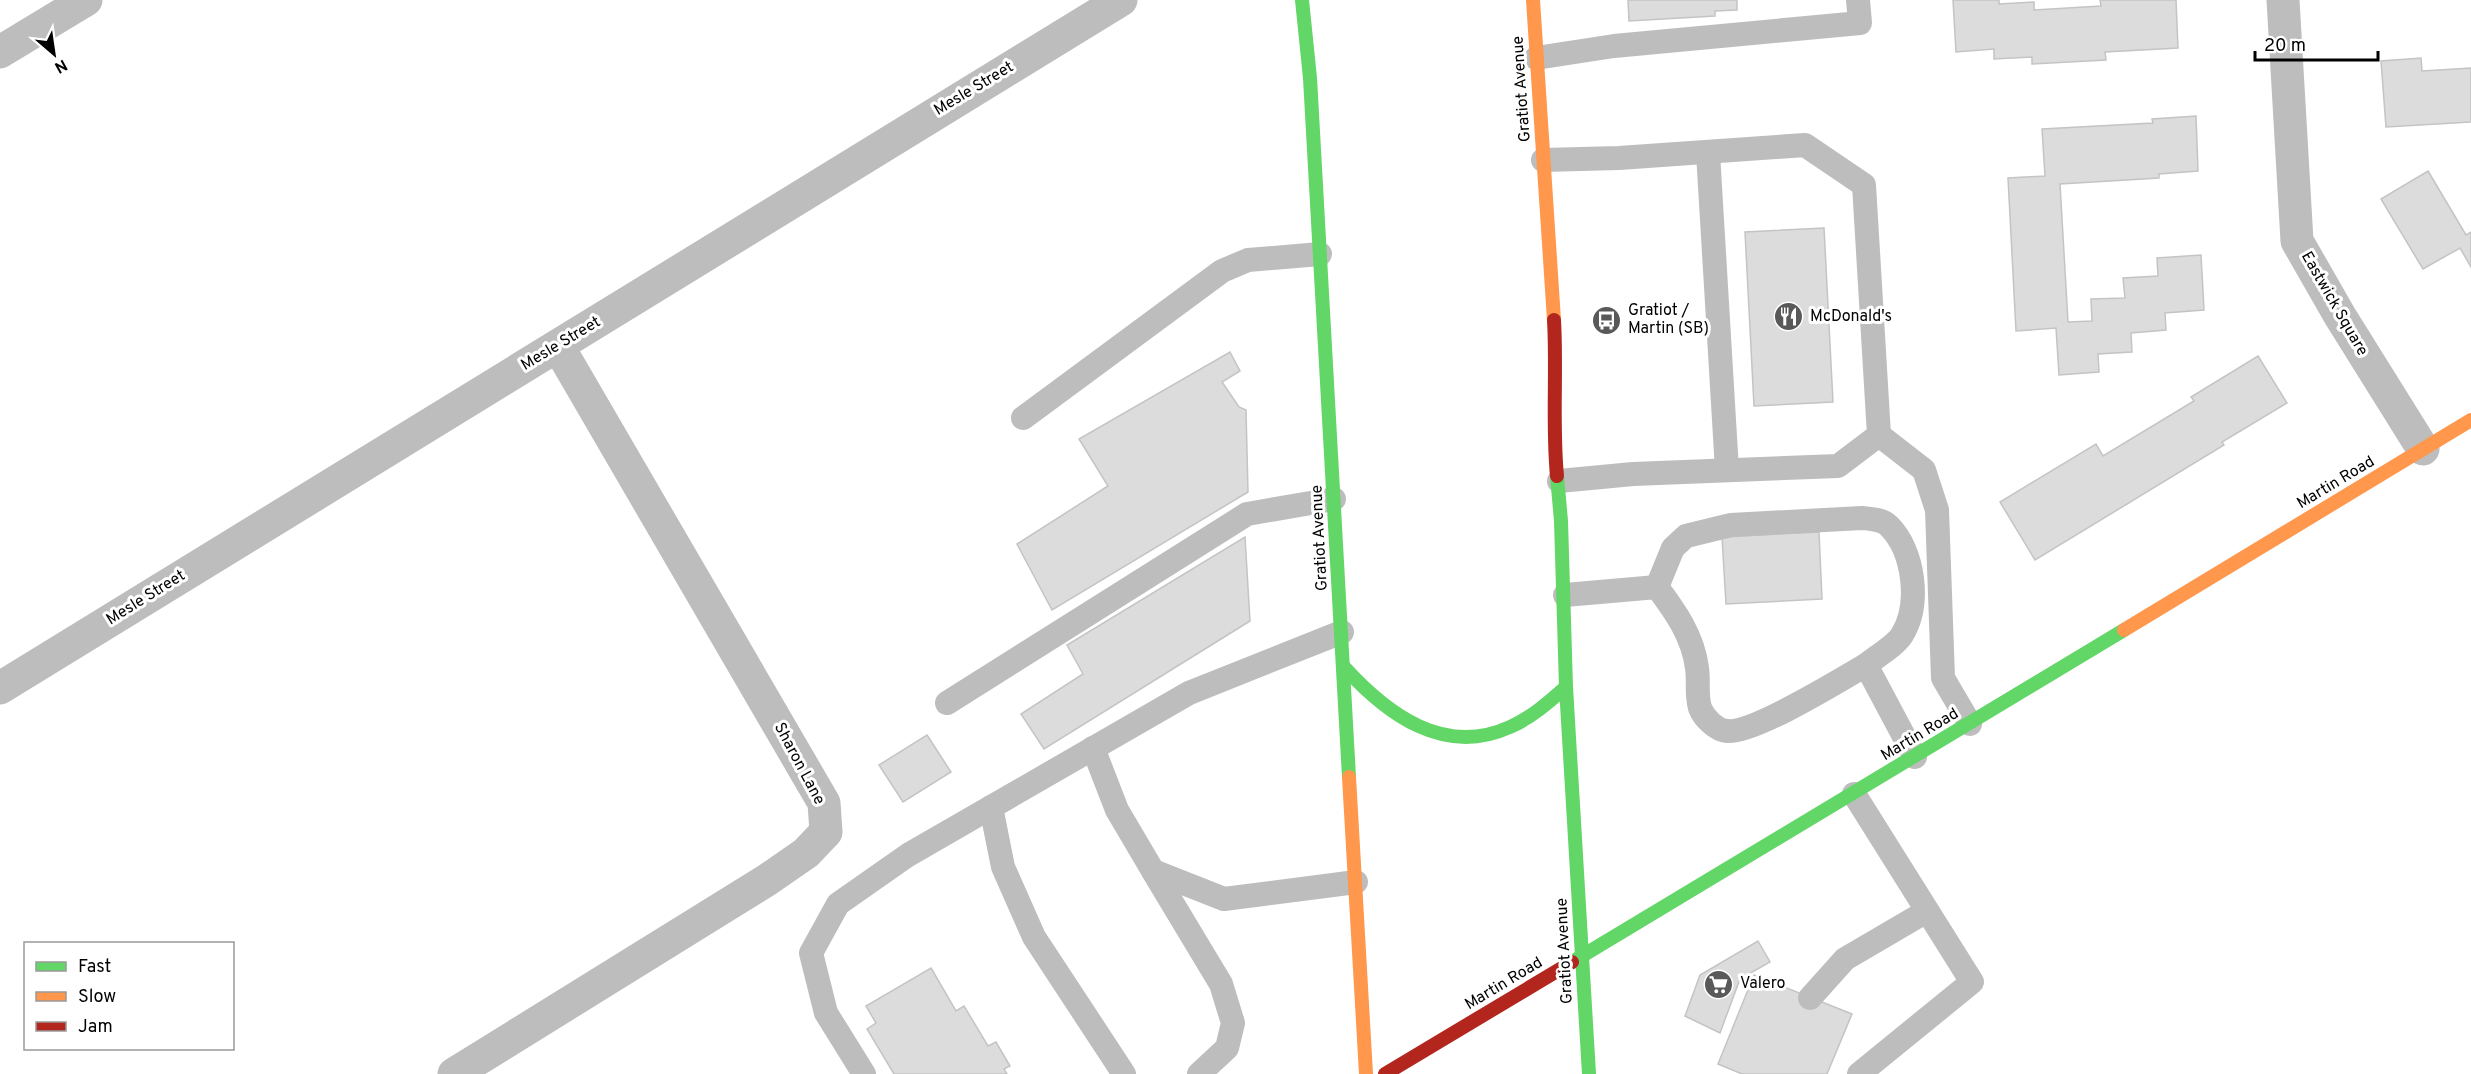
<svg xmlns="http://www.w3.org/2000/svg" width="2471" height="1074" viewBox="0 0 2471 1074" font-family="Overpass,sans-serif">
  <rect width="100%" height="100%" fill="#fff"/>
  <g fill="#dcdcdc" stroke="#c4c4c4" stroke-width="1.5">
    <polygon points="1628,0 1737,0 1737,10 1715,11 1715,16 1629,21"/>
    <polygon points="1953,0 1999,0 1999,4 2034,2 2034,10 2101,6 2100,0 2176,0 2178,48 2105,52 2106,60 2032,64 2032,57 1994,59 1994,49 1956,52"/>
    <polygon points="2421,58 2422,71 2471,68 2471,122 2386,127 2381,61"/>
    <polygon points="2196,116 2198,171 2159,174 2159,178 2060,184 2068,322 2092,321 2091,299 2125,298 2123,278 2158,276 2157,258 2201,255 2204,310 2165,313 2166,330 2131,333 2132,352 2098,354 2099,372 2059,375 2056,328 2016,331 2008,178 2045,176 2042,129 2153,123 2152,119"/>
    <polygon points="2428,171 2466,235 2471,232 2471,267 2460,248 2423,269 2381,199"/>
    <polygon points="1824,228 1833,402 1754,406 1745,232"/>
    <polygon points="1230,352 1240,371 1222,382 1239,407 1246,410 1248,492 1052,610 1017,544 1108,486 1079,439"/>
    <polygon points="2258,356 2287,403 2222,442 2224,445 2035,560 2000,502 2096,444 2103,456 2194,401 2191,397"/>
    <polygon points="1819,532 1822,599 1726,604 1722,537"/>
    <polygon points="1245,537 1250,621 1044,749 1021,714 1083,674 1067,645"/>
    <polygon points="927,735 951,772 903,802 879,765"/>
    <polygon points="1758,941 1770,962 1740,979 1720,1033 1685,1016 1700,975"/>
    <polygon points="931,968 956,1011 964,1006 988,1046 996,1042 1010,1066 1004,1069 1007,1074 894,1074 867,1029 876,1023 866,1006"/>
    <polygon points="1754,975 1852,1014 1827,1074 1742,1074 1718,1064"/>
  </g>
  <g fill="none" stroke-linecap="round" stroke-linejoin="round">
    <g stroke="#bdbdbd" stroke-width="24">
      <polyline points="1536,58 1614,46 1860,23 1858,0"/>
      <polyline points="1708,153 1727,470"/>
      <polyline points="1543,160 1619,158 1805,145 1864,185 1879,435 1838,466 1633,474 1559,481"/>
      <polyline points="1023,418 1222,271 1248,260 1320,254"/>
      <polyline points="1879,435 1924,470 1937,510 1943,678 1970,724"/>
      <path d="M 1657,587 L 1673,548 L 1686,536 L 1731,525 L 1862,518 C 1871,519 1882,519 1889,526 C 1914,551 1921,604 1902,635 C 1895,646 1877,656 1866,665"/>
      <path d="M 1565,595 L 1657,587 C 1675,611 1693,636 1697,668 C 1699,682 1696,694 1700,708 C 1704,718 1716,730 1727,731 C 1753,734 1840,680 1866,665 L 1915,757"/>
      <polyline points="947,703 1247,514 1334,499"/>
      <polyline points="1093,748 1117,810 1153,871 1224,899 1356,882"/>
      <polyline points="1854,794 1972,982 1859,1074"/>
      <polyline points="991,807 1003,867 1034,937 1124,1074"/>
      <polyline points="1153,871 1221,984 1233,1023 1227,1048 1199,1074"/>
      <polyline points="1810,998 1845,959 1927,911"/>
      <polyline points="864,1074 826,1013 811,953 838,904 908,855 1189,693 1342,632"/>
    </g>
    <g stroke="#bdbdbd" stroke-width="33">
      <polyline points="2283,0 2297,241 2340,316 2423,449"/>
      <polyline points="0,52 86,0"/>
      <polyline points="0,688 1121,0"/>
      <polyline points="454,1074 767,880 806,853 826,832 824,803 558,346"/>
    </g>
    <g stroke="#63d668" stroke-width="14">
      <polyline points="1302,0 1310,78 1349,777"/>
      <polyline points="1557,476 1561,521 1566,687 1589,1074"/>
      <path d="M 1345,668 C 1387,714 1444,757 1510,727 C 1531,718 1549,702 1566,687"/>
      <polyline points="1572,962 2124,630"/>
    </g>
    <g stroke="#ff974d" stroke-width="14">
      <polyline points="1533,0 1554,320"/>
      <polyline points="2124,630 2471,420"/>
      <polyline points="1349,777 1366,1074"/>
    </g>
    <g stroke="#b3261e" stroke-width="14">
      <path d="M 1554,320 C 1557,372 1552,424 1557,476"/>
      <polyline points="1385,1074 1572,962"/>
    </g>
  </g>
  <defs>
    <symbol id="restaurant-disc" viewBox="-11 -11 22 22"><circle r="9.5" fill="#595959" stroke="#fff"/><path d="M-5-6h1v4h1v-4h1v4h1v-4h1v5L-1.5 .5V6h-2V.5L-5-1ZM5-6V6H3V1.5H1.5Q1.5-4 5-6Z" fill="#fff"/></symbol>
    <symbol id="bus-disc" viewBox="-11 -11 22 22"><circle r="9.5" fill="#595959" stroke="#fff"/><path d="M-5-6H5V4H4V6H2V4H-2V6H-4V4H-5ZM-3.5-4V0h7V-4ZM-3.5 1.2v1.5H-2V1.2ZM2 1.2v1.5H3.5V1.2Z" fill="#fff"/></symbol>
    <symbol id="supermarket-disc" viewBox="-11 -11 22 22"><circle r="9.5" fill="#595959" stroke="#fff"/><path d="M-6-5.5h2.5l.6 2H6L4.5 2H-2.5L-4.4-4H-6ZM-1.5 3.2a1.3 1.3 0 1 0 .1 0ZM3 3.2a1.3 1.3 0 1 0 .1 0Z" fill="#fff"/></symbol>
  </defs>
  <g fill-rule="evenodd">
    <use href="#restaurant-disc" x="1772" y="300" width="33" height="33"/>
    <use href="#bus-disc" x="1590" y="304" width="33" height="33"/>
    <use href="#supermarket-disc" x="1702" y="968" width="33" height="33"/>
  </g>
  <g text-anchor="middle" dominant-baseline="central" stroke-width="6" stroke-linejoin="round" paint-order="stroke">
    <g font-size="16" fill="#000" stroke="#fff">
      <text transform="translate(974 89) rotate(-31)">Mesle Street</text>
      <text transform="translate(1522 89) rotate(-94)">Gratiot Avenue</text>
      <text transform="translate(2334 304) rotate(60)">Eastwick Square</text>
      <text transform="translate(561 344) rotate(-31)">Mesle Street</text>
      <text transform="translate(2336 483) rotate(-31)">Martin Road</text>
      <text transform="translate(1320 538) rotate(-93)">Gratiot Avenue</text>
      <text transform="translate(146 598) rotate(-32)">Mesle Street</text>
      <text transform="translate(1920 735) rotate(-31)">Martin Road</text>
      <text transform="translate(799 764) rotate(62)">Sharon Lane</text>
      <text transform="translate(1565 951) rotate(-93)">Gratiot Avenue</text>
      <text transform="translate(1504 984) rotate(-31)">Martin Road</text>
    </g>
    <g font-size="16" fill="#000" stroke="#fff" text-anchor="start">
      <text x="1628" y="311">Gratiot /<tspan x="1628" dy="18">Martin (SB)</tspan></text>
      <text x="1810" y="317">McDonald's</text>
      <text x="1740" y="984">Valero</text>
    </g>
  </g>
  <rect x="24" y="942" width="210" height="108" fill="#ffffff" stroke="#999999" stroke-width="1.5"/>
  <rect x="36" y="962" width="30" height="9" fill="#63d668" stroke="#999999" stroke-width="1.5"/>
  <text x="78" y="972" font-size="18" fill="#000000">Fast</text>
  <rect x="36" y="992" width="30" height="9" fill="#ff974d" stroke="#999999" stroke-width="1.5"/>
  <text x="78" y="1002" font-size="18" fill="#000000">Slow</text>
  <rect x="36" y="1022" width="30" height="9" fill="#b3261e" stroke="#999999" stroke-width="1.5"/>
  <text x="78" y="1032" font-size="18" fill="#000000">Jam</text>
  <g transform="translate(54 54) rotate(151)" stroke="#ffffff" stroke-width="4.5" paint-order="stroke">
  <path d="M0-4.5L10 22L0 15L-10 22Z" fill="#000000"/>
  <text y="-9" font-size="16" font-weight="bold" text-anchor="middle" fill="#000000">N</text>
  </g>
  <path d="M2255 51v9h123v-9" fill="none" stroke="#000000" stroke-width="3"/>
  <text x="2264" y="51" font-size="18" fill="#000000" stroke="#ffffff" stroke-width="4.5" paint-order="stroke">20 m</text>
</svg>
